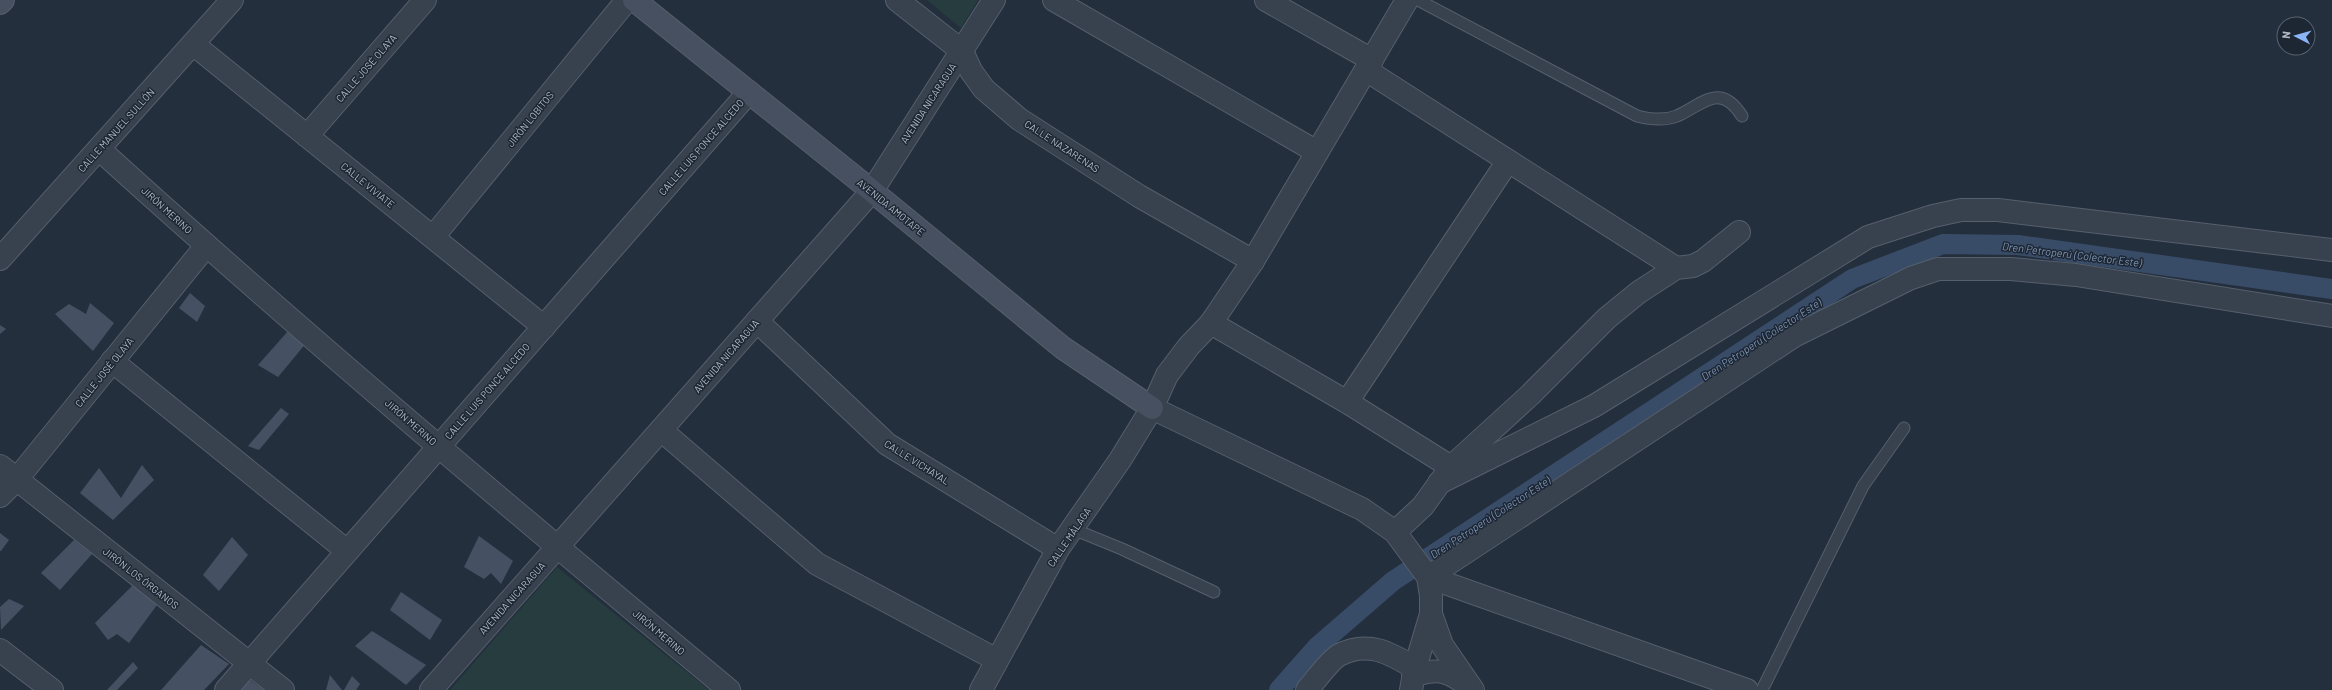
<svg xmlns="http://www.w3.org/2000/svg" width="2332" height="690" viewBox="0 0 2332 690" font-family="Barlow,sans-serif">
  <rect width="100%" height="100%" fill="#242f3e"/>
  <g fill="#263c3f">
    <polygon points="927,0 978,0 961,28"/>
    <polygon points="557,567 709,690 450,690"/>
  </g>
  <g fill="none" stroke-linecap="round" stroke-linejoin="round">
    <polyline stroke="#394c67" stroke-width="20" points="1279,690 1318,646 1393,581 1852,279 1943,244 2018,245 2332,289"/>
  </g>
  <g fill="#455162">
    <polygon points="190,293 205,306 197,322 179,308"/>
    <polygon points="90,303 114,323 93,351 55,314 69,304 86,314"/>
    <polygon points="0,325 6,329 0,334"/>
    <polygon points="289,330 307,342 278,377 258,365"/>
    <polygon points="281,408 289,414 259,450 248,446"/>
    <polygon points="142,465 154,480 113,520 80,493 99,468 121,498"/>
    <polygon points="0,533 9,540 1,551 0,551"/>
    <polygon points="479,536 513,561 501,584 491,573 484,579 464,567"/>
    <polygon points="232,537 248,555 219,591 203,575"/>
    <polygon points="74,540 92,554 60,590 41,573"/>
    <polygon points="134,584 157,605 129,643 117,634 108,640 95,623"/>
    <polygon points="401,592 442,620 430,640 390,610"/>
    <polygon points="9,599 24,606 1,630 0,607"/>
    <polygon points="372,631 426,665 406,685 355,646"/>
    <polygon points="201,645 229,664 204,690 161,690"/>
    <polygon points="133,662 138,668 117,690 107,690"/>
    <polygon points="330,675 342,690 326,690"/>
    <polygon points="352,676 360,684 356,690 344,690"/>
    <polygon points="250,680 264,690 237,690"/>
  </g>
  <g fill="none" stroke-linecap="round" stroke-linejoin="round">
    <defs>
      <g id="lane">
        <path d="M 1418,0 L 1637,116 C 1649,119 1664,121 1677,116 C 1702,105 1720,81 1742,116"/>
        <polyline points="1073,529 1122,549 1214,592"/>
        <polyline points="1762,690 1863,486 1904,428"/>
      </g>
      <g id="street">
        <polyline points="897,0 962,51 971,71 984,89 1019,119 1139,196 1253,261"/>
        <polyline points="1054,0 1317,152"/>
        <polyline points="1266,0 1372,60"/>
        <polyline points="193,44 544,327"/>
        <polyline points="1366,70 1676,268"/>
        <polyline points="307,136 425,0"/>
        <path d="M 99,149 C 304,335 516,513 729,690"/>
        <polyline points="433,237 627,0"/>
        <polyline points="0,259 232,0"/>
        <polyline points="757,321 887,444 1058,549"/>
        <polyline points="1211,323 1347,402 1451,467"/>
        <polyline points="112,361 347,551"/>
        <polyline points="1347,402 1508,161"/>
        <polyline points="1152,408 1362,509 1395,532 1428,577 1431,596 1431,614 1415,668 1411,690"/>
        <polyline points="661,430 817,564 997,660"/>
        <polyline points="0,466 283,690"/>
        <polyline points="1439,483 1594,406 1868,237 1933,216 1961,210 1998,210 2332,250"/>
        <polyline points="0,496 17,479 206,246"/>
        <polyline points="1395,532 1423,506 1451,467 1530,395 1607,318 1639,292 1676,268 1693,266 1703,261 1739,232"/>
        <polyline points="1428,577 1794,336 1911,278 1938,269 2011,269 2076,275 2332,316"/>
        <polyline points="1428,577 1747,690"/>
        <polyline points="1431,614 1442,645 1473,690"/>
        <polyline points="0,650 52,690"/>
        <path d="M 1413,676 C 1437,668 1446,670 1466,684"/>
        <polyline points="226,690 749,92"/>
        <polyline points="431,690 872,191 994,0"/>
        <polyline points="981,690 1058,549 1120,460 1152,408 1167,375 1189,346 1211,323 1253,261 1407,0"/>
        <path d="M 1307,690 C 1315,681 1330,660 1339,655 C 1368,640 1390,653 1415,668"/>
      </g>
      <g id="secondary">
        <polyline points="634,0 872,191 1063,348 1152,408"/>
        <polyline points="0,3 3,0"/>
      </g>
    </defs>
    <use href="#lane" stroke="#565f6c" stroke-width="13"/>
    <use href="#street" stroke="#565f6c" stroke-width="24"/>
    <use href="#secondary" stroke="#565f6c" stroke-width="24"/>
    <use href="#lane" stroke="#38414e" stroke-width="11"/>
    <use href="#street" stroke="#38414e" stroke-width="22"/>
    <use href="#secondary" stroke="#465061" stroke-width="22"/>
  </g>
  <g text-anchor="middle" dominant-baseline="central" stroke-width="3" stroke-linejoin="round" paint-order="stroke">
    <g font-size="10" fill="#b4bcc9" stroke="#1d2633">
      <text transform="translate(366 68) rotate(-49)">CALLE JOSÉ OLAYA</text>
      <text transform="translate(928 103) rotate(-57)">AVENIDA NICARAGUA</text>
      <text transform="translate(530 119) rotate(-51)">JIRÓN LOBITOS</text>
      <text transform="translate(116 130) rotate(-48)">CALLE MANUEL SULLÓN</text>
      <text transform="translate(1062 146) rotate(33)">CALLE NAZARENAS</text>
      <text transform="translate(701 147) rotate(-49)">CALLE LUIS PONCE ALCEDO</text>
      <text transform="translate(368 185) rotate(39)">CALLE VIVIATE</text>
      <text transform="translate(891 207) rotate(39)">AVENIDA AMOTAPE</text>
      <text transform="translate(167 210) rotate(42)">JIRÓN MERINO</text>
      <text transform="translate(726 356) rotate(-49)">AVENIDA NICARAGUA</text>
      <text transform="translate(104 372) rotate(-51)">CALLE JOSÉ OLAYA</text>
      <text transform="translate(487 391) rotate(-49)">CALLE LUIS PONCE ALCEDO</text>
      <text transform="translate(411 422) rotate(41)">JIRÓN MERINO</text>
      <text transform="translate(917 462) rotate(32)">CALLE VICHAYAL</text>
      <text transform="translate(1069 537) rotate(-56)">CALLE MÁLAGA</text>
      <text transform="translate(141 578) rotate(38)">JIRÓN LOS ÓRGANOS</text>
      <text transform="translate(512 598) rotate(-48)">AVENIDA NICARAGUA</text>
      <text transform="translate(659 632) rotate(40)">JIRÓN MERINO</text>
    </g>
    <g font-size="11" font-style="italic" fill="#7c92b1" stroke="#1d2633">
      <text transform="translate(2072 254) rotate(7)">Dren Petroperú (Colector Este)</text>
      <text transform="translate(1761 339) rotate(-33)">Dren Petroperú (Colector Este)</text>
      <text transform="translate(1490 517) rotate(-33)">Dren Petroperú (Colector Este)</text>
    </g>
  </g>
  <g transform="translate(2296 36) rotate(276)"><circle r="19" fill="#1d2633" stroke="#59626f"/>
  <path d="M0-3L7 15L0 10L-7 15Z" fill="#8ab4f8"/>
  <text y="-6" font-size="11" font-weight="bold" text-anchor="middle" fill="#b4bcc9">N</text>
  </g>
</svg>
